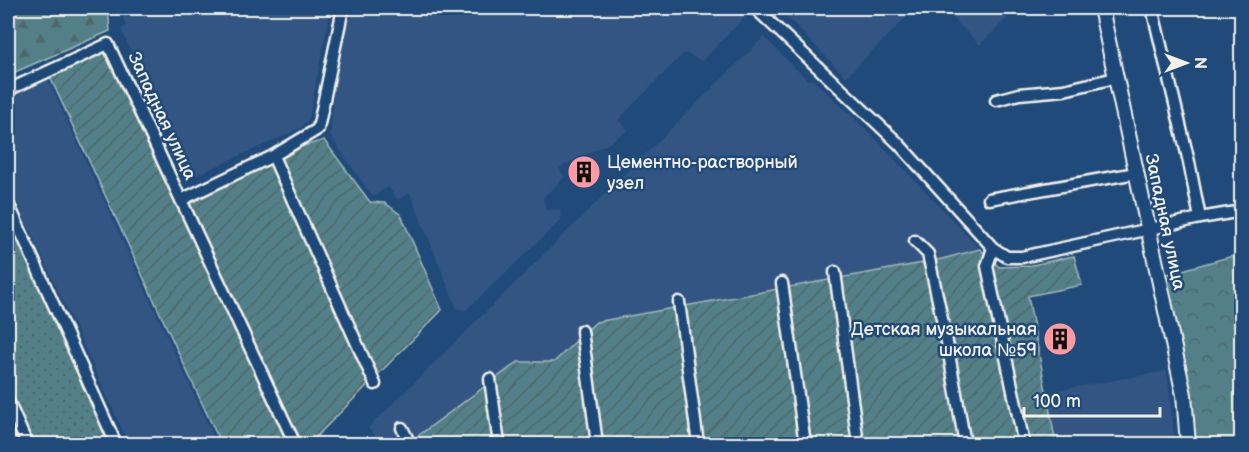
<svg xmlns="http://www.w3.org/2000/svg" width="1249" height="452" viewBox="0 0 1249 452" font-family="'Balsamiq Sans',sans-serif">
  <defs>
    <pattern id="grass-dots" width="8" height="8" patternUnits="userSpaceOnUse" patternTransform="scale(1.5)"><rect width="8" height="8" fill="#538088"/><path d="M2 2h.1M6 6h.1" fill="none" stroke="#4e676a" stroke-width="1.8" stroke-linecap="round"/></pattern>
    <pattern id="forest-firs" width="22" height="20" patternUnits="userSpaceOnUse" patternTransform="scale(1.5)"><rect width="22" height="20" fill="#538088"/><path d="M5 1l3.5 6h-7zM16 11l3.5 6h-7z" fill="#4e676a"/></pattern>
    <pattern id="park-crowns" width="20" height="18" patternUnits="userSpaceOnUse" patternTransform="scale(1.5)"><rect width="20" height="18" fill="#538088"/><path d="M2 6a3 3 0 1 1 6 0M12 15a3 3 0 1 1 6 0" fill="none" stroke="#4e676a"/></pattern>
    <pattern id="garden-furrows" width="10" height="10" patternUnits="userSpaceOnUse" patternTransform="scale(1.5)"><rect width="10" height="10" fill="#538088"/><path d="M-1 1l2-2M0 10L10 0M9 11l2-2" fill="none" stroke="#4e676a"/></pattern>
  </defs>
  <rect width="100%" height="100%" fill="#1f4a7a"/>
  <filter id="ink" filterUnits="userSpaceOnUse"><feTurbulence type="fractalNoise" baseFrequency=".0167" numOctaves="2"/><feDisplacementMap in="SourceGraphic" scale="12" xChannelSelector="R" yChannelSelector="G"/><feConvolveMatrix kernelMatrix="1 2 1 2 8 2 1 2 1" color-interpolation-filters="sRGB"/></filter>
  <g filter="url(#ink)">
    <g fill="#325584">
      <polygon points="119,8 331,8 309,118 301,128 197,175 187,171 124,36 121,29 126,26"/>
      <polygon points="349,8 740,8 746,16 702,61 684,53 618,120 628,130 611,142 559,168 565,177 543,198 546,210 560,209 561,220 466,310 457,309 410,193 398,200 388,187 373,197 330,136 335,80"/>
      <polygon points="778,8 916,8 846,77"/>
      <polygon points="942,8 1017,8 980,45"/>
      <polygon points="764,37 807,80 812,79 872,135 980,249 934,261 596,322 554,362 518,363 407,444 386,444 377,437 368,428"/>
      <polygon points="47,78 217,444 129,444 8,183 8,97"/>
      <polygon points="1167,371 1175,444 1056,444 1046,392"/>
    </g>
    <polygon fill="url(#grass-dots)" stroke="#a4b8b8" stroke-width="1.5" points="8,214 111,444 32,444 8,388"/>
    <polygon fill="url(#forest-firs)" stroke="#a4b8b8" stroke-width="1.5" points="8,8 108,8 110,31 8,75"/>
    <polygon fill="url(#park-crowns)" stroke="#a4b8b8" stroke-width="1.5" points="1236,255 1241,258 1241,444 1194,444 1191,397 1164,275"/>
    <g fill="url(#garden-furrows)" stroke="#a4b8b8" stroke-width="1.5">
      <polygon points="106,52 178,207 300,147 324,140 370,202 385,203 401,215 442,310 309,444 221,444 50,77"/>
      <polygon points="980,249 999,267 1028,266 1074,256 1082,285 1028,296 1056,444 407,444 518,362 554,362 596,322 934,261"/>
      <polygon points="8,411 22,444 8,444"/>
    </g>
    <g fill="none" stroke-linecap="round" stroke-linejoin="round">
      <defs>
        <g id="minor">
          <polyline points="755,8 898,143 993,248 1007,257 1022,257 1200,218 1242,211"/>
          <polyline points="1152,8 1189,162 1200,218"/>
          <polyline points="8,90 108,44 181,200 273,156 318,129 343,8"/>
          <polyline points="996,100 1019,94 1064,90 1115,78"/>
          <polyline points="273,156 375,384"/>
          <polyline points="989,199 1136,173"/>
          <polyline points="181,200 295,444"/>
          <polyline points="8,203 116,444"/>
          <polyline points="915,241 928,254 946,337 965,444"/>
          <polyline points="993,248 987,266 1024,444"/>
          <polyline points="835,272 858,444"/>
          <polyline points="782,283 805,444"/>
          <polyline points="679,302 698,444"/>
          <polyline points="582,331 597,444"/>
          <polyline points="490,379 499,444"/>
          <polyline points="8,401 27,444"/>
          <polyline points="402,428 410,444"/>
        </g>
        <polyline id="tertiary" points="1101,8 1184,395 1188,444"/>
      </defs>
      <use href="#minor" stroke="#f4f1e8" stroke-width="15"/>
      <use href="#tertiary" stroke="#f4f1e8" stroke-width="18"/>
      <use href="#minor" stroke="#1f4a7a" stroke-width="10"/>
      <use href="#tertiary" stroke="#1f4a7a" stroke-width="14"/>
    </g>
  </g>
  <defs>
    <symbol id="building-disc" viewBox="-11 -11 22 22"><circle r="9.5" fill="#ff9aa2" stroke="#1f4a7a"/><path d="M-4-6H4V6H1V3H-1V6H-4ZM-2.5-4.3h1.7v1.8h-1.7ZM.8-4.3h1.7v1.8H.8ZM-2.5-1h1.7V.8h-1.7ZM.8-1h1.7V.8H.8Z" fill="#111"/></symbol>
  </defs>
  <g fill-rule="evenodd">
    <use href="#building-disc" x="565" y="153" width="38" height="38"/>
    <use href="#building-disc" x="1041" y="320" width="38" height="38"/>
  </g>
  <g text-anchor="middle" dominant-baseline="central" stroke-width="5" stroke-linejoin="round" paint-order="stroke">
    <g font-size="18" fill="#f4f1e8" stroke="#1f4a7a">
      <text transform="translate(162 116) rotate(65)">Западная улица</text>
      <text transform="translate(1165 222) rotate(78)">Западная улица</text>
    </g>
    <g font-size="18" fill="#f4f1e8" stroke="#1f4a7a" text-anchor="start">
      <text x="607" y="162">Цементно-растворный<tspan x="607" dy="21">узел</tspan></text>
      <text x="1037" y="329" text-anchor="end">Детская музыкальная<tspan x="1037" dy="21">школа №59</tspan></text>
    </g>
  </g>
  <rect width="1249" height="452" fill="none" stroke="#1f4a7a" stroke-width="30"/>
  <rect x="15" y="15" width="1219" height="422" fill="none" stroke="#f4f1e8" stroke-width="2" filter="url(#ink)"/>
  <g transform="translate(1186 63) rotate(90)" stroke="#1f4a7a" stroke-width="4.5" paint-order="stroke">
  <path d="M0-4.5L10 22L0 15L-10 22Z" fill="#f4f1e8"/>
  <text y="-9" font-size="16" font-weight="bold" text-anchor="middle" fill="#f4f1e8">N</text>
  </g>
  <path d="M1024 407v9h136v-9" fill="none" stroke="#f4f1e8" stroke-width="3"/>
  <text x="1033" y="407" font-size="18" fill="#f4f1e8" stroke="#1f4a7a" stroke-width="4.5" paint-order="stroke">100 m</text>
</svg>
